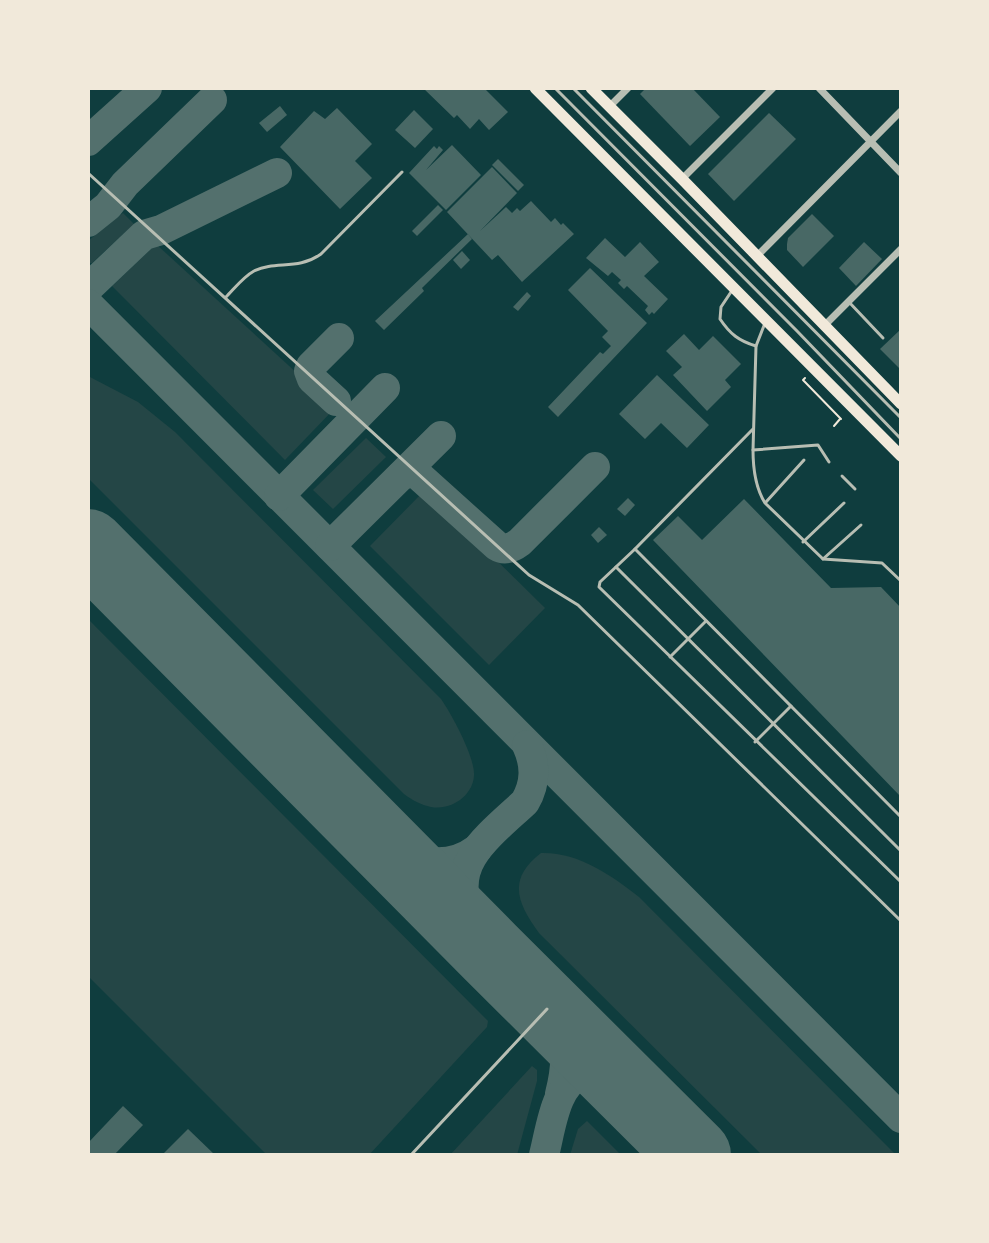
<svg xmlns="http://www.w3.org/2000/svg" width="989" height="1243" viewBox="0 0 989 1243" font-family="'DejaVu Sans',sans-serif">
  <rect width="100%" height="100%" fill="#0f3d3e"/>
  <g fill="#244646">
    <polygon points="123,213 136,226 131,227 92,263 89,263 88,241"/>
    <polygon points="156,244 335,408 285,460 112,286"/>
    <path d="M 88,376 L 138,402 L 175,432 L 441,699 C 452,715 473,754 474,773 C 475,794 452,811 431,807 C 421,805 412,800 404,794 L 88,478 Z"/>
    <polygon points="366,438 386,457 333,509 313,490"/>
    <polygon points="425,490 545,608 489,665 370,546"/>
    <polygon points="88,619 488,1021 487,1027 369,1155 267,1155 88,976"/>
    <path d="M 541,853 C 578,852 611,875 639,897 L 896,1155 L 762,1155 L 539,933 C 517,903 507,879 541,853 Z"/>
    <polygon points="532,1066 537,1070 537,1081 517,1155 450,1155"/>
    <polygon points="587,1121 621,1155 570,1155 578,1129"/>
  </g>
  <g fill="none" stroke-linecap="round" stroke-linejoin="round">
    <g stroke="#53706d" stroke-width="30">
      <polyline points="88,141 147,88"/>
      <polyline points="88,222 108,206 125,184 212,100"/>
      <polyline points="88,288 144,235 161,230 277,173"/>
      <polyline points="88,304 901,1118"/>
      <polyline points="336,401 312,379 309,371 311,366 339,338"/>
      <path d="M 401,476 L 408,472 L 418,475 L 497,546 C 505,551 512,548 520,542 L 595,467"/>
      <polyline points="279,496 385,388"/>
      <polyline points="330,546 441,436"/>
      <path d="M 378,840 C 410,860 443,874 477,849"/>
      <path d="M 490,952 C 471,925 452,890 472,857 C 483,838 508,818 525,802 C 536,783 536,765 527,745"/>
      <path d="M 547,1009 C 569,1035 568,1063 560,1094"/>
      <path d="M 544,1155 C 551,1129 555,1081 585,1074 C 598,1070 610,1075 621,1083"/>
    </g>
    <polyline stroke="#53706d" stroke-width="74" points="88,546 490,952 694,1155"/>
  </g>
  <g fill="#486865">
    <polygon points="423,88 484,88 508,112 489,130 479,119 470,129 457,115 454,118"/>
    <polygon points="646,88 692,88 720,117 690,146 640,94"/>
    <polygon points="280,106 287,115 267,132 259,123"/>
    <polygon points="337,108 372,144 355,161 372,178 340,209 280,147 314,111 325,119"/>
    <polygon points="414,110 433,129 415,148 395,130"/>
    <polygon points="769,113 796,139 734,201 708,174"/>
    <polygon points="452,145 481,175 446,210 409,173 434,146 437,149 439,146 443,150 426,170"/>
    <polygon points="498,159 524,185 518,191 492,165"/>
    <polygon points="492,167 517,193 480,231 506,207 512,213 517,208 520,211 531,201 551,222 555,218 561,225 563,223 574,234 522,282 498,255 492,260 447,212"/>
    <polygon points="438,205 443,210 417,236 412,231"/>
    <polygon points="812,214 834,236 803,267 787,250 787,244 788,238"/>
    <polygon points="468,234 472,239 422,288 424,291 384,330 375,321"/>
    <polygon points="605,238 625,257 640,242 659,262 644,276 668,299 654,314 652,312 649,315 645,310 648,306 627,286 624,289 618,283 621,280 612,272 608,276 586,258"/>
    <polygon points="864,242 882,259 856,286 839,268"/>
    <polygon points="462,251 470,260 461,269 453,260"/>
    <polygon points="590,268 647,323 558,417 548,407 600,352 603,354 611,346 602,337 608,331 568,290"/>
    <polygon points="527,292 531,296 518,311 513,307"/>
    <polygon points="901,329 901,370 880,349"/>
    <polygon points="684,334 699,350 713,336 741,364 725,380 731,387 707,411 673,375 682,367 666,351"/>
    <polygon points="657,375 709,425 687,448 661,423 645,439 619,414"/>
    <polygon points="628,498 635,505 625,516 617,509"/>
    <polygon points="744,499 831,588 881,587 901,608 901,797 653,540 678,516 702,540"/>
    <polygon points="599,527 607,535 598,543 591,535"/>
    <polygon points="123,1106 143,1125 114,1155 88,1155 88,1143"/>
    <polygon points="188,1129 215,1155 162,1155"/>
  </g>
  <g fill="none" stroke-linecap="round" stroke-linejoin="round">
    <g stroke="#f1e9da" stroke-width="2">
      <polyline points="805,378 803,380 841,419"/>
      <polyline points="834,426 840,419"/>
    </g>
    <g stroke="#b8beb3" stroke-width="3">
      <polyline points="555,88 797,331 901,439"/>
      <polyline points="573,88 901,418"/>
      <polyline points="88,173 529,575 578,605 901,921"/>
      <path d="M 733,289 L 721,307 L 720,319 C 730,334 739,341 756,346"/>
      <path d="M 226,297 C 234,289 243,277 254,271 C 276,260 297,271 321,254 L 402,172"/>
      <polyline points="848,301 883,338"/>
      <path d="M 765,323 L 756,346 L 753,450 C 753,469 755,487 765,503 L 823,559 L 882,563 L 901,581"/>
      <polyline points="753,450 818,445 829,462"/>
      <polyline points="842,476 855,489"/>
      <polyline points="766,502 804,460"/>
      <polyline points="803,542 844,503"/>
      <polyline points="635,549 753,429"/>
      <polyline points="823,559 861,525"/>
      <polyline points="616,567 901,851"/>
      <polyline points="670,657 706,621"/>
      <polyline points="755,742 791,706"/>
      <polyline points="901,817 635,549 600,582 599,587 901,882"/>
      <polyline points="411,1155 547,1009"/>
    </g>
    <g stroke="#b8beb3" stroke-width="7">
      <polyline points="819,88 901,173"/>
      <polyline points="609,107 628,88"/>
      <polyline points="682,179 773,88"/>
      <polyline points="757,256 901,111"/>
      <polyline points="824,326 901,249"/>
    </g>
    <g stroke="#f1e9da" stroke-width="11">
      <polyline points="535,88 901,456"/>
      <polyline points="591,88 682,179 901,404"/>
    </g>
  </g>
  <rect width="989" height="1243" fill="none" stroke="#f1e9da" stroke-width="180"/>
</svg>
